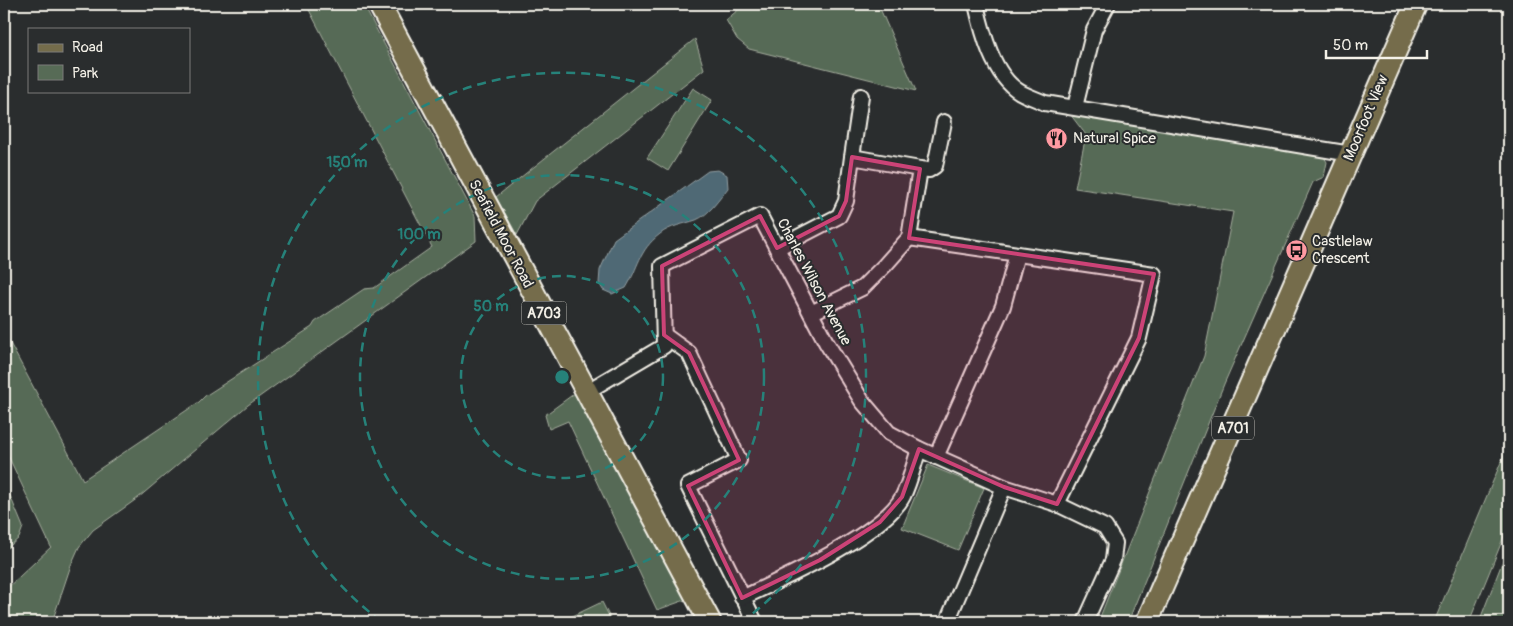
<svg xmlns="http://www.w3.org/2000/svg" width="1513" height="626" viewBox="0 0 1513 626" font-family="Pangolin,sans-serif">
  <rect width="100%" height="100%" fill="#2a2d2e"/>
  <filter id="ink" filterUnits="userSpaceOnUse"><feTurbulence type="fractalNoise" baseFrequency=".02" numOctaves="2"/><feDisplacementMap in="SourceGraphic" scale="10" xChannelSelector="R" yChannelSelector="G"/><feConvolveMatrix kernelMatrix="1 2 1 2 8 2 1 2 1" color-interpolation-filters="sRGB"/></filter>
  <g filter="url(#ink)">
    <g fill="#576b56" stroke="#a6ae9f">
      <polygon points="306,4 363,4 475,216 476,241 248,405 138,498 93,530 79,547 71,565 52,622 4,622 4,591 51,547 4,447 4,332 83,480 199,402 205,396 312,327 315,322 364,289 374,288 432,247"/>
      <polygon points="745,4 878,4 916,91 749,49 737,39 726,20"/>
      <polygon points="695,39 704,69 535,201 517,235 496,197"/>
      <polygon points="693,88 712,100 668,171 647,158"/>
      <polygon points="1070,114 1314,154 1324,157 1327,162 1324,177 1313,182 1224,384 1128,622 1098,622 1204,356 1233,212 1075,188 1086,135"/>
      <polygon points="575,393 581,406 688,599 657,610 568,421 549,429 545,415"/>
      <polygon points="1509,443 1509,524 1469,622 1434,622"/>
      <polygon points="928,465 984,488 958,550 902,528"/>
      <polygon points="4,481 23,527 19,538 4,551"/>
      <polygon points="1509,545 1509,622 1479,622"/>
      <polygon points="602,602 612,622 560,622"/>
    </g>
    <path fill="#506975" stroke="#929fa3" d="M 718,170 L 727,175 L 728,188 C 720,198 709,215 696,220 C 684,224 670,226 660,234 C 638,251 639,267 626,288 L 612,294 L 603,290 L 599,283 L 600,270 L 614,239 L 708,171 Z"/>
    <g fill="none" stroke-linecap="round" stroke-linejoin="round">
      <defs>
        <g id="minor">
          <path d="M 976,4 C 982,31 993,76 1020,92 C 1027,96 1036,99 1045,103 L 1351,154"/>
          <polyline points="1075,107 1094,30 1108,4"/>
          <polyline points="852,157 861,96"/>
          <polyline points="920,169 929,170 935,166 944,122"/>
          <polyline points="909,238 1154,274 1139,338 1057,504"/>
          <polyline points="777,248 839,216 846,201 852,157 920,169 909,238 885,265 862,288 811,313"/>
          <polyline points="664,335 689,353 739,460 688,486 755,622"/>
          <polyline points="586,392 664,346 662,266 760,216 826,342 862,401 889,433 919,449 1004,487 1057,504 1105,527 1115,543 1113,560 1085,622"/>
          <polyline points="936,457 1003,306 1017,254"/>
          <path d="M 742,598 C 782,579 884,534 903,496 C 910,482 914,464 919,449"/>
          <polyline points="947,622 1004,487"/>
        </g>
        <g id="primary">
          <polyline points="379,4 710,622"/>
          <polyline points="1147,622 1416,4"/>
        </g>
      </defs>
      <use href="#minor" stroke="#f4f1e8" stroke-width="18"/>
      <use href="#primary" stroke="#f4f1e8" stroke-width="25"/>
      <use href="#minor" stroke="#2a2d2e" stroke-width="14"/>
      <use href="#primary" stroke="#746c4b" stroke-width="21"/>
    </g>
  </g>
  <path fill="#cc4377" fill-opacity="0.2" stroke="#cc4377" stroke-width="4" stroke-linejoin="round" d="M 852,157 L 920,169 L 909,238 L 1154,274 L 1139,338 L 1057,504 L 1004,487 L 919,449 L 902,497 L 880,522 L 820,560 L 742,598 L 688,486 L 739,460 L 689,353 L 664,335 L 662,266 L 760,216 L 777,248 L 839,216 L 846,201 Z"/>
  <g fill="none" stroke="#26827a" stroke-width="2.5" stroke-dasharray="9 6">
    <circle cx="562" cy="377" r="101"/>
    <circle cx="562" cy="377" r="202"/>
    <path d="M381 621A304 304 0 1 1 743 621"/>
  </g>
  <defs>
    <symbol id="restaurant-disc" viewBox="-11 -11 22 22"><circle r="9.5" fill="#ff9aa2" stroke="#2a2d2e"/><path d="M-5-6h1v4h1v-4h1v4h1v-4h1v5L-1.5 .5V6h-2V.5L-5-1ZM5-6V6H3V1.5H1.5Q1.5-4 5-6Z" fill="#111"/></symbol>
    <symbol id="bus-disc" viewBox="-11 -11 22 22"><circle r="9.5" fill="#ff9aa2" stroke="#2a2d2e"/><path d="M-5-6H5V4H4V6H2V4H-2V6H-4V4H-5ZM-3.5-4V0h7V-4ZM-3.5 1.2v1.5H-2V1.2ZM2 1.2v1.5H3.5V1.2Z" fill="#111"/></symbol>
  </defs>
  <g fill-rule="evenodd">
    <use href="#restaurant-disc" x="1044" y="126" width="25" height="25"/>
    <use href="#bus-disc" x="1284" y="238" width="25" height="25"/>
  </g>
  <g text-anchor="middle" dominant-baseline="central" stroke-width="4" stroke-linejoin="round" paint-order="stroke">
    <g fill="#2a2d2e" stroke="#b7b6b0" stroke-width="1">
      <rect x="521.5" y="301.5" width="45" height="23" rx="4"/>
      <rect x="1212" y="416.5" width="42" height="23" rx="4"/>
    </g>
    <g font-size="14" font-weight="bold" fill="#f4f1e8">
      <text x="544" y="313">A703</text>
      <text x="1233" y="428">A701</text>
    </g>
    <g font-size="15" fill="#f4f1e8" stroke="#2a2d2e">
      <text transform="translate(1366 118) rotate(-67)">Moorfoot View</text>
      <text transform="translate(501 234) rotate(62)">Seafield Moor Road</text>
      <text transform="translate(814 282) rotate(62)">Charles Wilson Avenue</text>
    </g>
    <g font-size="15" fill="#f4f1e8" stroke="#2a2d2e" text-anchor="start">
      <text x="1073" y="138">Natural Spice</text>
      <text x="1312" y="241">Castlelaw<tspan x="1312" dy="17">Crescent</tspan></text>
    </g>
  </g>
  <circle cx="562" cy="377" r="8" fill="#26827a" stroke="#2a2d2e" stroke-width="2.5"/>
  <g font-size="15" text-anchor="middle" font-weight="bold" fill="#26827a" stroke="#2a2d2e" stroke-width="4" stroke-linejoin="round" paint-order="stroke">
    <text x="347" y="167">150 m</text>
    <text x="419" y="239">100 m</text>
    <text x="491" y="311">50 m</text>
  </g>
  <rect width="1513" height="626" fill="none" stroke="#2a2d2e" stroke-width="20"/>
  <rect x="10" y="10" width="1493" height="606" fill="none" stroke="#f4f1e8" stroke-width="2" filter="url(#ink)"/>
  <rect x="28" y="28" width="162" height="65" fill="#2a2d2e" stroke="#7b7b78"/>
  <rect x="38" y="44" width="25" height="8" fill="#746c4b" stroke="#7b7b78"/>
  <text x="72" y="52" font-size="15" fill="#f4f1e8">Road</text>
  <rect x="38" y="65" width="25" height="15" fill="#576b56" stroke="#7b7b78"/>
  <text x="72" y="78" font-size="15" fill="#f4f1e8">Park</text>
  <path d="M1326 50v8h101v-8" fill="none" stroke="#f4f1e8" stroke-width="2.5"/>
  <text x="1333" y="50" font-size="15" fill="#f4f1e8" stroke="#2a2d2e" stroke-width="4" paint-order="stroke">50 m</text>
</svg>
